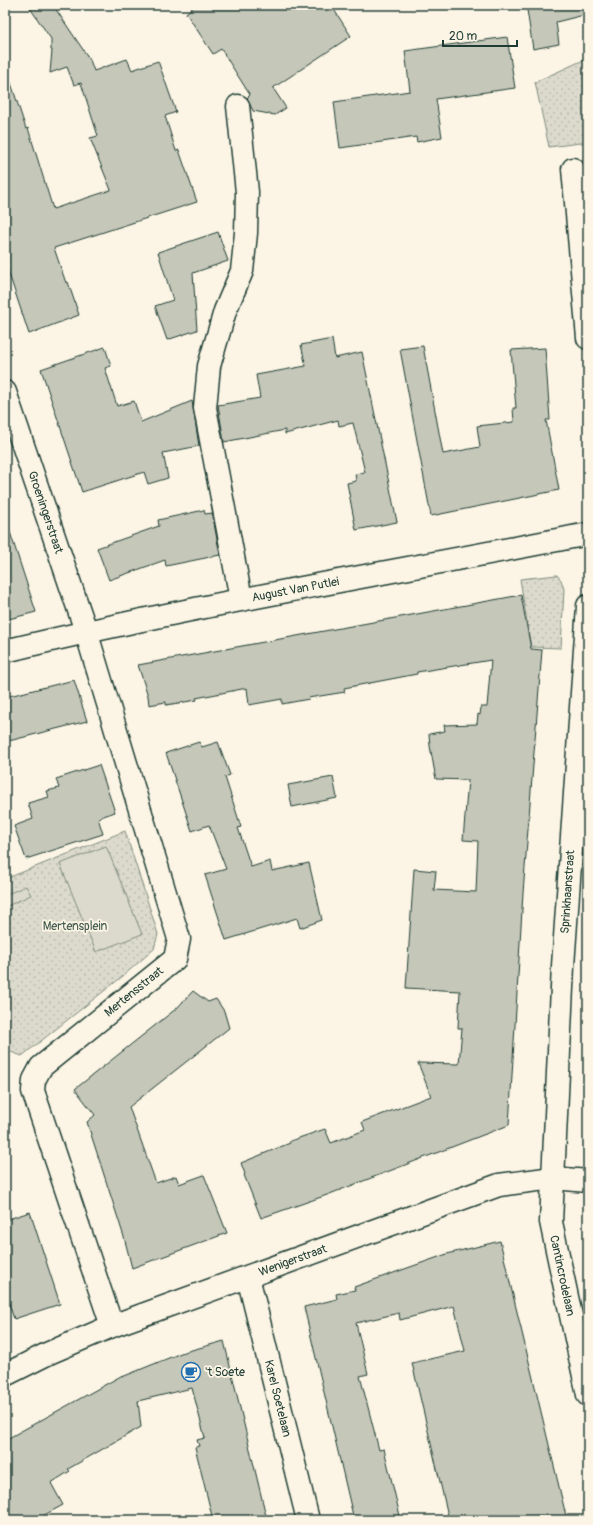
<svg xmlns="http://www.w3.org/2000/svg" width="593" height="1525" viewBox="0 0 593 1525" font-family="Pangolin,sans-serif">
  <defs>
    <pattern id="grass-dots" width="8" height="8" patternUnits="userSpaceOnUse"><rect width="8" height="8" fill="#dcdacc"/><path d="M2 2h.1M6 6h.1" fill="none" stroke="#bcbcb0" stroke-width="1.8" stroke-linecap="round"/></pattern>
  </defs>
  <rect width="100%" height="100%" fill="#fcf5e5"/>
  <filter id="ink" filterUnits="userSpaceOnUse"><feTurbulence type="fractalNoise" baseFrequency=".025" numOctaves="2"/><feDisplacementMap in="SourceGraphic" scale="8" xChannelSelector="R" yChannelSelector="G"/><feConvolveMatrix kernelMatrix="1 2 1 2 8 2 1 2 1" color-interpolation-filters="sRGB"/></filter>
  <g filter="url(#ink)">
    <g fill="url(#grass-dots)" stroke="#7e8c80">
      <polygon points="588,58 588,142 549,147 535,82"/>
      <polygon points="557,575 561,580 564,589 561,648 531,647 520,579"/>
      <polygon points="125,831 158,934 154,949 123,976 22,1056 5,1050 5,879"/>
    </g>
    <g fill="#dcdacc" stroke="#7e8c80">
      <polygon points="106,846 142,934 96,952 60,864"/>
      <polygon points="26,886 31,895 5,907 5,895"/>
    </g>
    <g fill="#c5c7b9" stroke="#1f3d34">
      <polygon points="28,5 53,5 90,60 94,71 127,59 132,70 158,61 176,112 165,116 176,151 179,150 197,202 54,248 66,283 68,282 79,315 29,334 5,262 5,77 9,77 26,129 28,128 53,209 111,190 90,138 98,136 81,83 74,85 67,67 50,73 52,50 51,50 51,39"/>
      <polygon points="196,5 331,5 351,36 273,88 286,108 275,115 253,111 247,98 250,95 221,49 213,54 186,13"/>
      <polygon points="552,5 588,5 588,14 556,22 559,44 533,49 527,10 536,9 536,7"/>
      <polygon points="507,37 515,88 436,99 442,137 417,142 416,137 340,148 334,102 410,91 405,51"/>
      <polygon points="218,232 228,261 193,273 197,330 167,340 155,306 173,300 158,252"/>
      <polygon points="332,339 335,358 362,352 397,522 356,530 347,483 356,481 355,474 365,472 353,423 339,426 338,420 285,434 285,430 224,442 218,405 260,398 256,375 306,366 301,345"/>
      <polygon points="423,346 443,454 480,447 477,426 514,422 513,408 516,408 511,350 545,348 550,420 546,420 559,490 431,516 400,349"/>
      <polygon points="105,347 111,366 105,368 117,406 134,401 141,422 192,401 199,446 163,453 168,478 148,484 144,472 82,492 41,369"/>
      <polygon points="204,510 205,514 212,513 220,555 166,566 165,560 109,580 97,548 159,526 158,520"/>
      <polygon points="5,529 9,529 36,612 5,620"/>
      <polygon points="521,595 531,649 542,650 523,893 509,1125 327,1195 261,1218 244,1175 245,1174 241,1163 290,1143 290,1141 325,1129 331,1143 365,1130 362,1122 431,1096 418,1063 459,1064 462,1028 458,1028 460,991 406,988 414,869 436,871 434,890 476,892 478,841 463,840 468,780 436,779 430,746 429,734 445,731 444,725 477,724 478,714 480,715 481,707 487,707 491,660 417,672 417,674 344,688 345,692 308,698 309,699 282,704 282,699 249,705 247,688 196,698 197,700 166,705 166,702 149,705 148,696 138,665"/>
      <polygon points="74,680 87,721 5,742 5,697"/>
      <polygon points="199,742 202,747 218,742 230,775 225,777 241,827 238,828 251,867 270,861 272,871 309,863 322,920 300,928 297,918 226,940 205,875 226,869 209,825 192,831 166,753"/>
      <polygon points="99,765 115,812 98,818 103,834 26,859 14,826 33,819 28,803 49,797 47,791 59,788 56,779"/>
      <polygon points="333,777 337,798 292,807 288,785"/>
      <polygon points="193,991 208,1002 216,999 224,1011 229,1028 129,1107 156,1183 176,1176 179,1184 204,1175 227,1233 132,1268 124,1237 87,1122 95,1115 75,1089 177,1008"/>
      <polygon points="30,1212 60,1304 14,1319 5,1292 5,1220"/>
      <polygon points="500,1241 567,1520 449,1520 412,1363 465,1351 454,1306 400,1320 399,1313 356,1323 368,1374 360,1376 379,1450 384,1449 401,1520 354,1520 304,1307 337,1299 336,1294 355,1290 354,1287 447,1254"/>
      <polygon points="224,1341 267,1520 213,1520 195,1447 199,1446 197,1440 205,1438 192,1388 138,1401 141,1427 68,1469 70,1471 51,1483 63,1505 35,1520 5,1520 5,1440 121,1376 122,1377 181,1353"/>
    </g>
    <g fill="none" stroke-linecap="round" stroke-linejoin="round">
      <defs>
        <g id="minor">
          <polyline points="238,106 247,192 246,233 242,271 225,311 209,366 205,408 241,599"/>
          <polyline points="573,169 588,338"/>
          <path id="s1" d="M 5,392 L 86,631 L 179,939 L 175,959 L 41,1067 L 34,1080 L 33,1091 L 112,1326"/>
          <path id="s2" d="M 588,606 L 563,966 L 551,1222 L 588,1395"/>
          <path id="s3" d="M 5,651 C 198,604 394,572 588,534"/>
          <path id="s4" d="M 248,1277 L 308,1520"/>
          <path id="s5" d="M 5,1375 L 49,1353 L 112,1326 L 499,1185 L 553,1178 L 588,1181"/>
        </g>
      </defs>
      <use href="#minor" stroke="#1f3d34" stroke-width="25"/>
      <use href="#minor" stroke="#fcf5e5" stroke-width="22"/>
    </g>
  </g>
  <defs>
    <symbol id="cafe-ring" viewBox="-11 -11 22 22"><circle r="9.5" fill="#fcf5e5" stroke="#1f6fb2" stroke-width="1.5"/><path d="M-5.5-4.5H6V0H3Q3 3.5 0 3.5H-2.5Q-5.5 3.5-5.5 0ZM3-3.2v2h1.7v-2ZM-6 4.5H4V6H-6Z" fill="#1f6fb2"/></symbol>
  </defs>
  <g fill-rule="evenodd">
    <use href="#cafe-ring" x="180" y="1361" width="22" height="22"/>
  </g>
  <g text-anchor="middle" dominant-baseline="central" stroke-width="3.5" stroke-linejoin="round" paint-order="stroke">
    <g font-size="12" fill="#1f3d34" stroke="#fcf5e5">
      <text stroke="none"><textPath href="#s1" startOffset="127">Groeningerstraat</textPath></text>
      <text stroke="none"><textPath href="#s3" startOffset="297">August Van Putlei</textPath></text>
      <text transform="translate(568 892) rotate(-86)">Sprinkhaanstraat</text>
      <text transform="translate(134 992) rotate(-39)">Mertensstraat</text>
      <text stroke="none"><textPath href="#s5" startOffset="310">Wenigerstraat</textPath></text>
      <text stroke="none"><textPath href="#s2" startOffset="672">Cantincrodelaan</textPath></text>
      <text stroke="none"><textPath href="#s4" startOffset="125">Karel Soetelaan</textPath></text>
    </g>
    <g font-size="12" fill="#455c52" stroke="#fcf5e5">
      <text x="75" y="926">Mertensplein</text>
    </g>
    <g font-size="12" fill="#1f3d34" stroke="#fcf5e5" text-anchor="start">
      <text x="205" y="1372">'t Soete</text>
    </g>
  </g>
  <rect width="593" height="1525" fill="none" stroke="#fcf5e5" stroke-width="20"/>
  <rect x="10" y="10" width="573" height="1505" fill="none" stroke="#1f3d34" stroke-width="1.5" filter="url(#ink)"/>
  <path d="M443 40v6h74v-6" fill="none" stroke="#1f3d34" stroke-width="2"/>
  <text x="449" y="40" font-size="12" fill="#1f3d34" stroke="#fcf5e5" stroke-width="3" paint-order="stroke">20 m</text>
</svg>
